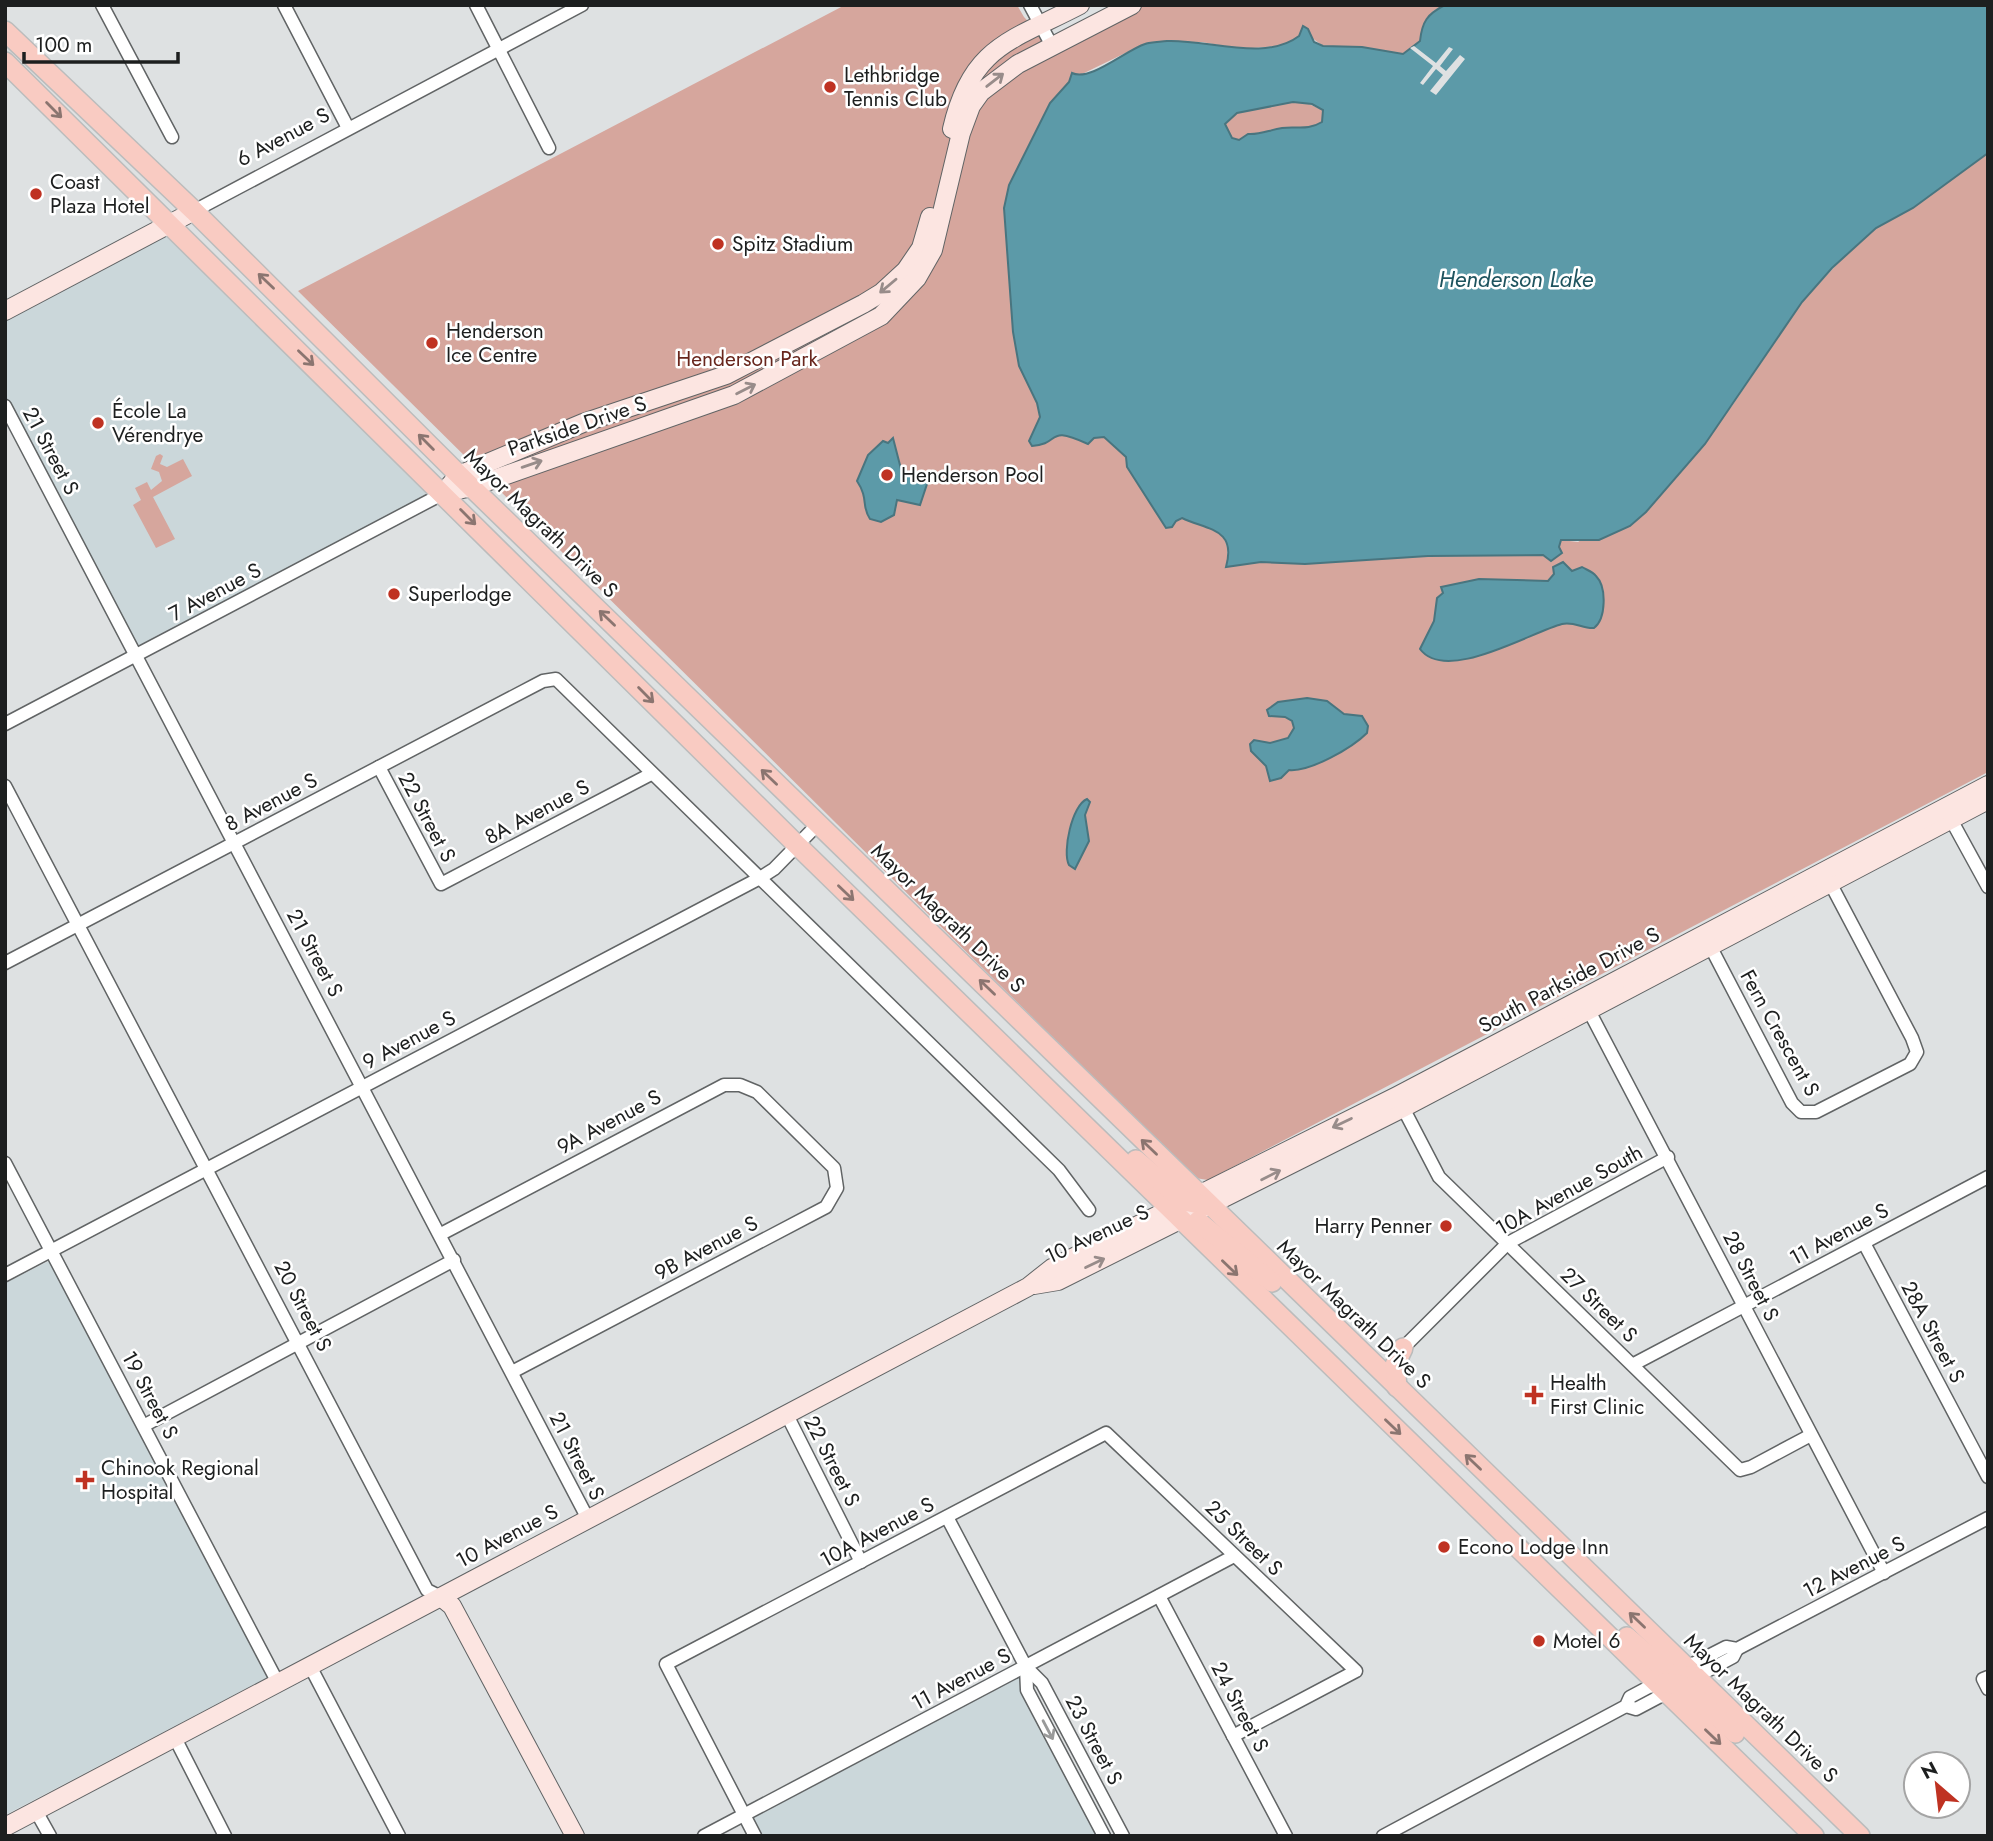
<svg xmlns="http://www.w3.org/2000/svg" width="1993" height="1841" viewBox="0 0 1993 1841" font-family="Jost,sans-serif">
  <rect width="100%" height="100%" fill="#dee1e2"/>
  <g fill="#cbd7da">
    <polygon points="169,224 444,493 136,655 5,406 5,311"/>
    <polygon points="49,1261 268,1677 5,1815 5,1283"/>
    <polygon points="1026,1667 1027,1690 1104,1836 755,1836 744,1814"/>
  </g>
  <g fill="#d6a69d">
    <path d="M 845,5 L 1017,5 L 1024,17 L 1052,46 L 1132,5 L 1445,5 L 1433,11 L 1420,41 L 1403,54 L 1362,47 L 1323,46 L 1308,35 L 1280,46 L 1240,49 L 1202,42 L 1146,43 L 1078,76 L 1050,103 L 1009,185 L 1004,208 L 1013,332 L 1019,366 L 1037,403 L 1040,417 L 1036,430 L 1031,435 L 1040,445 C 1059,431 1068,434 1088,444 L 1094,438 L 1104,437 L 1126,457 L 1176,521 L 1182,518 C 1210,531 1234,527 1226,567 L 1261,562 L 1305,564 L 1428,556 L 1543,555 L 1558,547 L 1561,540 L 1578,542 L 1671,484 L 1732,406 L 1802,302 L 1854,246 L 1876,228 L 1913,208 L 1988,153 L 1988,772 L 1208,1180 L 1195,1178 L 298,291 Z"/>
    <path d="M 1293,102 L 1304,102 L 1323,110 L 1322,122 C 1310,129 1260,136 1244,136 L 1239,140 L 1232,138 L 1225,125 L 1237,113 Z"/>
    <polygon points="160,454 163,456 160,464 167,467 183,459 192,476 153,497 175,539 156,548 133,505 141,500 135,488 147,482 151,490 162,481 159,472 151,469 156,456"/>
  </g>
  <g fill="#5c9aa8" stroke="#49757f" stroke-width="2" fill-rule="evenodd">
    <path d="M 1445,5 L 1988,5 L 1988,153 L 1913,208 L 1876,228 L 1832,268 L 1802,302 L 1705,444 L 1646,512 L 1630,526 L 1599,540 L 1561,540 L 1559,547 L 1562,553 L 1551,561 L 1543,555 L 1428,556 L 1305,564 L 1261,562 L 1226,567 C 1237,528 1207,530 1182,518 L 1176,521 L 1172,527 L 1166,528 L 1127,467 L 1126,457 L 1104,437 L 1094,438 L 1088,444 C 1045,424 1062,444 1032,446 L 1029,441 L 1040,417 L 1037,403 L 1019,366 L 1013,332 L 1004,208 L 1009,185 L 1050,103 L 1069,82 L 1072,73 C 1090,82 1126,50 1145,44 C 1151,42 1160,42 1167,41 C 1207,39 1265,62 1299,36 L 1303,26 L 1308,29 L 1314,42 L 1323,46 L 1362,47 L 1403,54 L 1420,41 C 1422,22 1427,14 1445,5 ZM 1293,102 L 1312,104 L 1323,110 L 1322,122 C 1307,131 1298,126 1282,128 C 1269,130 1260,135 1248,134 L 1239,140 L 1232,138 L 1225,124 L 1237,113 Z"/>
    <path d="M 893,438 L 901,469 L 928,481 L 920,505 L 897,500 L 894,515 L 881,522 L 870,519 C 861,506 869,499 857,481 L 868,455 L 883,441 L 888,443 Z"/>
    <path d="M 1563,562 L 1572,571 L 1582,567 C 1587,570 1593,572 1596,576 C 1607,587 1606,619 1594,628 C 1583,629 1574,621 1562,624 C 1531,632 1446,684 1420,649 L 1434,621 L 1437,598 L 1443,593 L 1441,587 L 1479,579 L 1548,581 L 1554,574 L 1553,567 Z"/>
    <path d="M 1307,698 L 1327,701 L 1344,714 L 1362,716 L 1368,726 L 1367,733 C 1352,748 1310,772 1289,770 L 1281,778 L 1270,781 L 1266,766 L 1251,751 L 1250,744 L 1254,740 L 1270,743 L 1288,738 L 1294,728 L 1292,721 L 1285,717 L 1269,716 L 1267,710 L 1278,702 Z"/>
    <path d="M 1087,799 L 1090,802 L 1085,815 L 1089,841 L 1075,869 L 1069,865 C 1062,852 1072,805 1087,799 Z"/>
  </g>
  <polygon fill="#dee1e2" points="1414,46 1436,63 1449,47 1453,49 1440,66 1446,71 1460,55 1465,59 1436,95 1430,91 1443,75 1436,69 1423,85 1420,83 1433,66 1410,48"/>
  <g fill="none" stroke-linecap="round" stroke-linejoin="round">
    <defs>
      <g id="street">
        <polyline points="102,5 172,137"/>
        <polyline points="284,5 348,128"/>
        <polyline points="476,5 549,148"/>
        <polyline points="1030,5 1052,46"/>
        <polyline points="194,211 582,5"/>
        <polyline points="5,406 588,1519"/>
        <polyline points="5,724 444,493"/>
        <polyline points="379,767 441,884 651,774"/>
        <polyline points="5,786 427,1590 441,1597"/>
        <polyline points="1948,814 1988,887"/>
        <polyline points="1707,940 1792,1103 1801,1112 1816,1112 1910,1064 1917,1052 1912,1038 1827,877"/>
        <polyline points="5,963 543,681 556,679 1059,1170 1089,1210"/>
        <polyline points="1586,1005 1884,1573"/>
        <polyline points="1400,1102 1439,1177 1740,1470 1751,1467 1811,1435"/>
        <polyline points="5,1163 278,1683"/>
        <polyline points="441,1234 724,1085 740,1085 757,1092 834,1168 837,1188 826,1207 512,1372"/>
        <polyline points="1864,1243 1988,1477"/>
        <polyline points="5,1275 760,878 774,869 818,824"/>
        <polyline points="1403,1348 1508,1243 1668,1157"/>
        <polyline points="1634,1364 1988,1177"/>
        <polyline points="787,1415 861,1562"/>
        <polyline points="145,1425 454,1260"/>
        <polyline points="947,1517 1026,1667 1042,1683 1123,1836"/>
        <polyline points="1159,1596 1286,1836"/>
        <polyline points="310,1666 399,1836"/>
        <polyline points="1026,1667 1027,1690 1104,1836"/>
        <polyline points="1681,1670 1726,1647 1737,1649 1988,1518"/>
        <polyline points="1988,1677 1983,1679 1988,1689"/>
        <polyline points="1692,1679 1733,1657 1737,1649"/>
        <polyline points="1626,1706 1636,1709 1670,1691"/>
        <polyline points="175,1738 225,1836"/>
        <polyline points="36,1811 50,1836"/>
        <polyline points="704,1836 1234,1556"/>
        <polyline points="755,1836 666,1664 1106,1433 1356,1671 1233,1736"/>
        <polyline points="1383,1836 1626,1706 1630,1697 1662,1680"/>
      </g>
      <g id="secondary">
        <path d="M 952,129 C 971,46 1011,41 1080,5"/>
        <polyline points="5,311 194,211"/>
        <polyline points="450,485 459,475 583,423 726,375 863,304 881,293 906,270 921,248 930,217"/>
        <polyline points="444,493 472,487 734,395 881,316 917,278 933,250 961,133 971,106 981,92 1018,64 1132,5"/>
        <polyline points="1034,1285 1058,1281 1403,1108 1988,800"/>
        <polyline points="441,1597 452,1606 575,1836"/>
        <polyline points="5,1827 1028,1287 1052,1268 1397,1096 1988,785"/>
      </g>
      <g id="primary">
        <polyline points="5,31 194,211 459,475 1860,1836"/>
        <polyline points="5,62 797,845 1814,1836"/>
        <polyline points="1136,1160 1184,1201 1209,1206"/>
        <polyline points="1198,1221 1272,1282"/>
        <polyline points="1397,1387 1395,1365 1403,1348"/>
        <polyline points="1627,1637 1671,1675 1696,1677"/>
        <polyline points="1665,1683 1682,1685 1735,1733"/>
      </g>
    </defs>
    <use href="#street" stroke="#616465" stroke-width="15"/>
    <use href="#secondary" stroke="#616465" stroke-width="20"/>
    <use href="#primary" stroke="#bbbcbc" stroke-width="22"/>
    <use href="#street" stroke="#fff" stroke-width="12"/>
    <use href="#secondary" stroke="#fce5e1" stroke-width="18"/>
    <use href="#primary" stroke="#f9cbc2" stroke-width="19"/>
  </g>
  <defs><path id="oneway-shaft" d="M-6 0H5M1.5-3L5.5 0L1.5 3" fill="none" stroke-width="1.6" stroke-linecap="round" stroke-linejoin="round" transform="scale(1.75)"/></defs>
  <g stroke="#988c8a">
    <use href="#oneway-shaft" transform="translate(995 80) rotate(-38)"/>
    <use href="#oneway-shaft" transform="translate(888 286) rotate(140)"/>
    <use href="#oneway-shaft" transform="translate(746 389) rotate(-27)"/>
    <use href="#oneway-shaft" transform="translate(532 464) rotate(-19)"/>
    <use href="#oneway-shaft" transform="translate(1342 1123) rotate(154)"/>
    <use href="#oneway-shaft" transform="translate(1271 1175) rotate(-27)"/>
    <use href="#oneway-shaft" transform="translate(1095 1263) rotate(-26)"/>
  </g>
  <g stroke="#8b7570">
    <use href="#oneway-shaft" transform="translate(54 110) rotate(45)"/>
    <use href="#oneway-shaft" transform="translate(266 281) rotate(-136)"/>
    <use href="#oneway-shaft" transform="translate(306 358) rotate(44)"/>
    <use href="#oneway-shaft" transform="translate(426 442) rotate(-135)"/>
    <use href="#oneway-shaft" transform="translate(468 517) rotate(45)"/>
    <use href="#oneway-shaft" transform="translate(607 618) rotate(-136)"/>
    <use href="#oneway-shaft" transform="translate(646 695) rotate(45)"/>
    <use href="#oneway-shaft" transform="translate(769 777) rotate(-136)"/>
    <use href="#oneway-shaft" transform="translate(846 893) rotate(44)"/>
    <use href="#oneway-shaft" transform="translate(987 987) rotate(-136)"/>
    <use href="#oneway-shaft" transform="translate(1149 1147) rotate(-136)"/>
    <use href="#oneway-shaft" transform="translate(1230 1268) rotate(44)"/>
    <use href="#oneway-shaft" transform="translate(1393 1427) rotate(44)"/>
    <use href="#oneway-shaft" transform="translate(1473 1462) rotate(-136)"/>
    <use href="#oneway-shaft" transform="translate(1637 1620) rotate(-136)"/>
    <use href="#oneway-shaft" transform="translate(1713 1737) rotate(44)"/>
  </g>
  <use stroke="#999a9a" href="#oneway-shaft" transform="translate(1048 1730) rotate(62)"/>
  <g fill="#bf3222" stroke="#fff" stroke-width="2.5">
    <circle cx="830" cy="87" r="7"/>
    <circle cx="36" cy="194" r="7"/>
    <circle cx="718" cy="244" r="7"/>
    <circle cx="432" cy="343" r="7"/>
    <circle cx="98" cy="423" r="7"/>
    <circle cx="887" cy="475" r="7"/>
    <circle cx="394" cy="594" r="7"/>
    <circle cx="1446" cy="1226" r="7"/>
    <path d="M1530.5 1384.5h7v7h7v7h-7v7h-7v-7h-7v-7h7z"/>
    <path d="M81.5 1469.5h7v7h7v7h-7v7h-7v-7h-7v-7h7z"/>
    <circle cx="1444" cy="1547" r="7"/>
    <circle cx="1539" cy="1641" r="7"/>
  </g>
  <g text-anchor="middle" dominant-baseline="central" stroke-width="5" stroke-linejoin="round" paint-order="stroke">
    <g font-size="21" fill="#1d1f1f" stroke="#fff" text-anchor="start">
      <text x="844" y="75">Lethbridge<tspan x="844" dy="24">Tennis Club</tspan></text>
      <text x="50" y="182">Coast<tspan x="50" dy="24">Plaza Hotel</tspan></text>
      <text x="732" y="244">Spitz Stadium</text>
      <text x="446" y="331">Henderson<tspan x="446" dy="24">Ice Centre</tspan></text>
      <text x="112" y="411">École La<tspan x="112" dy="24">Vérendrye</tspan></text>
      <text x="901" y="475">Henderson Pool</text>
      <text x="408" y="594">Superlodge</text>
      <text x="1432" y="1226" text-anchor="end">Harry Penner</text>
      <text x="1550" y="1383">Health<tspan x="1550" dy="24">First Clinic</tspan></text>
      <text x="101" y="1468">Chinook Regional<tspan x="101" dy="24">Hospital</tspan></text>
      <text x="1458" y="1547">Econo Lodge Inn</text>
      <text x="1553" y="1641">Motel 6</text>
    </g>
    <g font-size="21" fill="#1d1f1f" stroke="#fff">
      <text transform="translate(283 137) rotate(-28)">6 Avenue S</text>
      <text transform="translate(577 426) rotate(-19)">Parkside Drive S</text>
      <text transform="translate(51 451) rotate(62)">21 Street S</text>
      <text transform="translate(541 523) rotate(44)">Mayor Magrath Drive S</text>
      <text transform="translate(215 592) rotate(-28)">7 Avenue S</text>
      <text transform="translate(271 802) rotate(-28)">8 Avenue S</text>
      <text transform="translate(537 812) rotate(-28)">8A Avenue S</text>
      <text transform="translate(427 817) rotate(62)">22 Street S</text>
      <text transform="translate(948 918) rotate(44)">Mayor Magrath Drive S</text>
      <text transform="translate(315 953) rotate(62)">21 Street S</text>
      <text transform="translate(1569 980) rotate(-28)">South Parkside Drive S</text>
      <text transform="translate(1780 1033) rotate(61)">Fern Crescent S</text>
      <text transform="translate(409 1040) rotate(-28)">9 Avenue S</text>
      <text transform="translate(609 1122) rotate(-28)">9A Avenue S</text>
      <text transform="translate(1569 1190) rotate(-29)">10A Avenue South</text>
      <text transform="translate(1097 1234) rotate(-25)">10 Avenue S</text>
      <text transform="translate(1839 1234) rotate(-28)">11 Avenue S</text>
      <text transform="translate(706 1248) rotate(-28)">9B Avenue S</text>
      <text transform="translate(1751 1276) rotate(63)">28 Street S</text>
      <text transform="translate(1599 1305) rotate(44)">27 Street S</text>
      <text transform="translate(303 1306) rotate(62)">20 Street S</text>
      <text transform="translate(1354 1314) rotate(44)">Mayor Magrath Drive S</text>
      <text transform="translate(1933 1332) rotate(62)">28A Street S</text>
      <text transform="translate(150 1395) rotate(62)">19 Street S</text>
      <text transform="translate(577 1456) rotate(63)">21 Street S</text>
      <text transform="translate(832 1461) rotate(63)">22 Street S</text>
      <text transform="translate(877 1532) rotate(-28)">10A Avenue S</text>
      <text transform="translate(507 1536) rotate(-28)">10 Avenue S</text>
      <text transform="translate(1244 1538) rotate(44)">25 Street S</text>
      <text transform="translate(1854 1567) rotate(-27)">12 Avenue S</text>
      <text transform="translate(961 1679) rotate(-28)">11 Avenue S</text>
      <text transform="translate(1240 1707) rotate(62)">24 Street S</text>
      <text transform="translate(1761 1708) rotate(44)">Mayor Magrath Drive S</text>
      <text transform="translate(1094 1740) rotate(62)">23 Street S</text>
    </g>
    <g font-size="21" fill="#68261d" stroke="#fff">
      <text x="747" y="359">Henderson Park</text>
    </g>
    <g font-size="23" font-style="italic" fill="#1e535e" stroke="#fff">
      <text x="1516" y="279">Henderson Lake</text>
    </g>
  </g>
  <rect width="1993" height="1841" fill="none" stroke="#1d1f1f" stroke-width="14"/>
  <g transform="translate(1937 1785) rotate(332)"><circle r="33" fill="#ffffff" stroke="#a5a5a5" stroke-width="2"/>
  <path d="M0-5L12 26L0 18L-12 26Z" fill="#bf3222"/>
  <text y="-10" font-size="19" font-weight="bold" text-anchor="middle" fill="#1d1f1f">N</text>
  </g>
  <path d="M24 52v10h154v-10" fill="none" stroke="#1d1f1f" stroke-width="3.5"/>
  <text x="35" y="52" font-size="21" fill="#1d1f1f" stroke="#ffffff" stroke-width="5" paint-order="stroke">100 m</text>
</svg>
